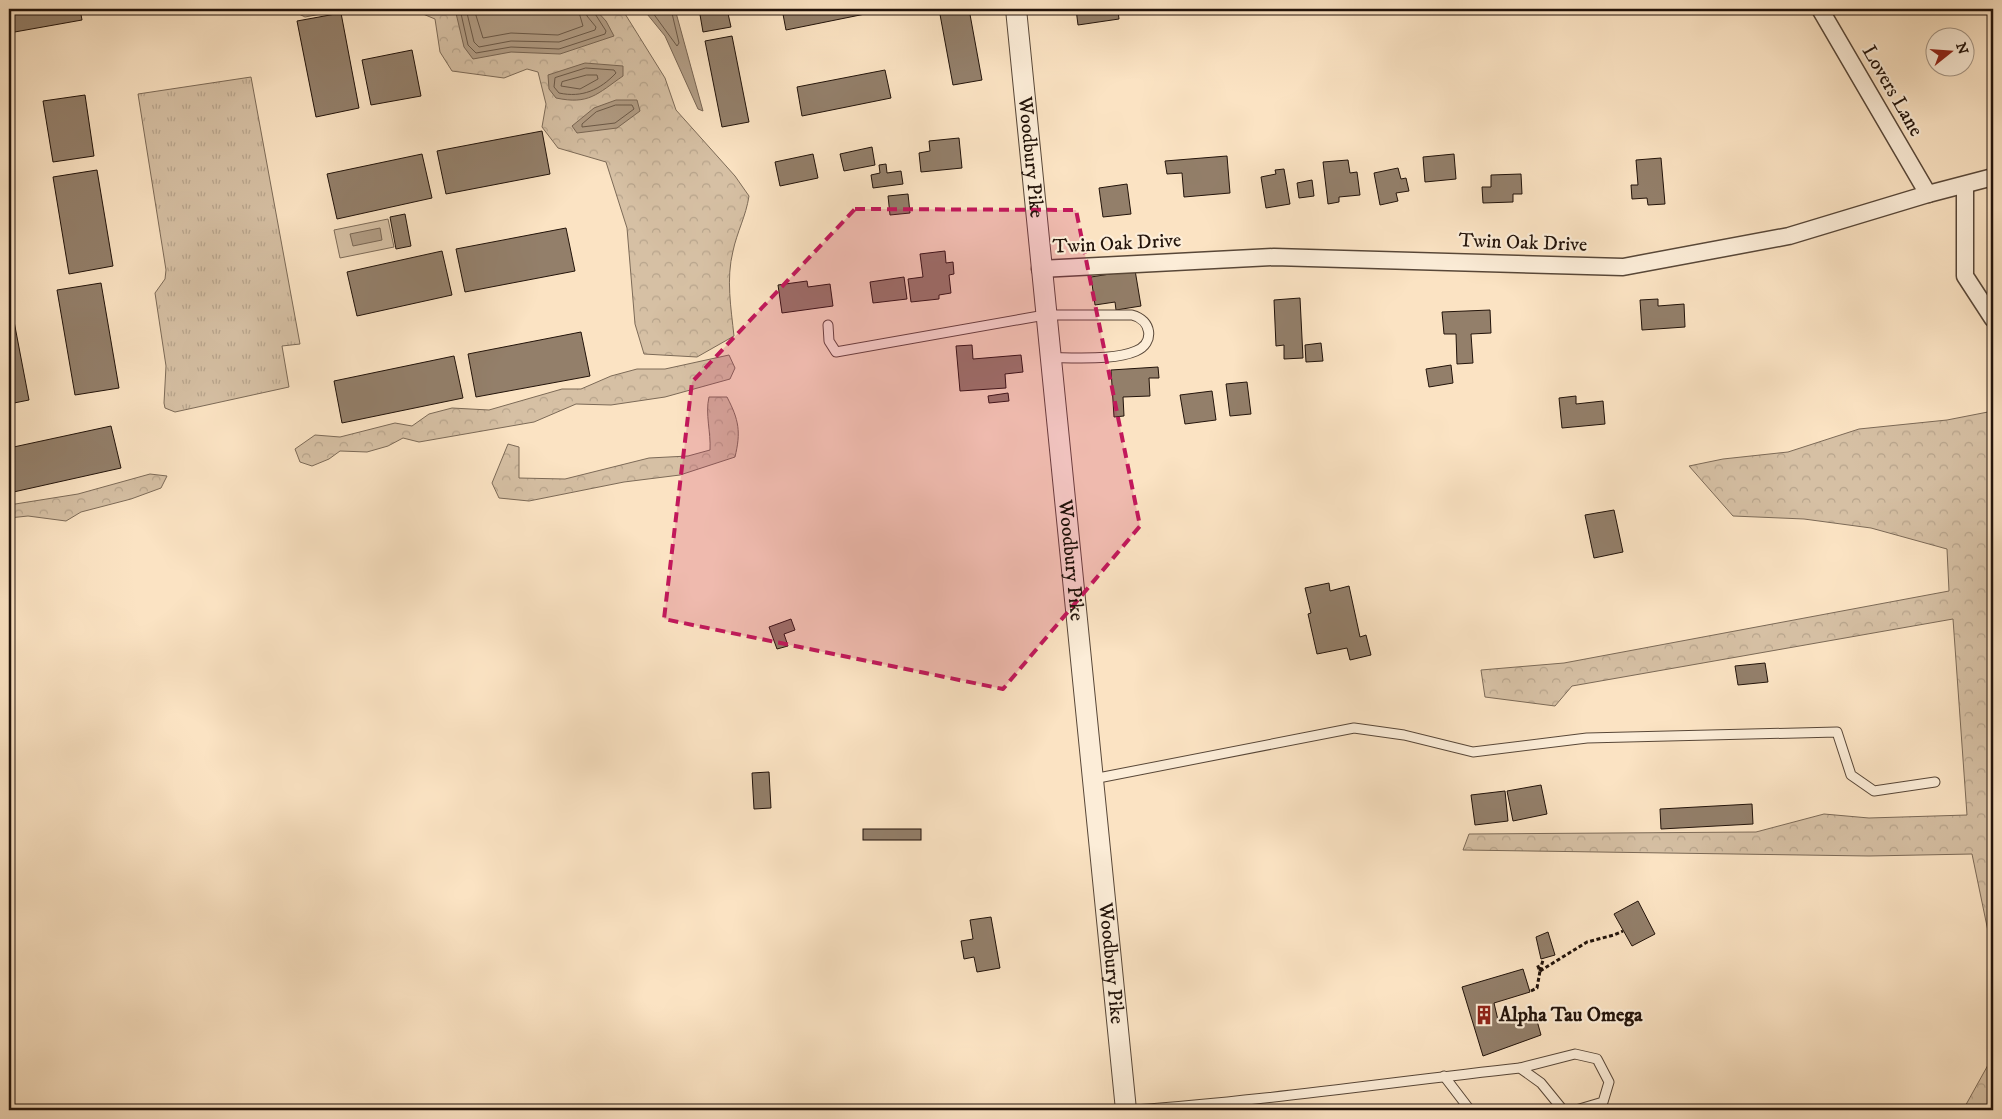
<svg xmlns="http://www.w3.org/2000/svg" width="2002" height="1119" viewBox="0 0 2002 1119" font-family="'IM FELL DW Pica',serif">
  <defs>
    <pattern id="grass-tufts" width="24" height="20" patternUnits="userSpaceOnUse" patternTransform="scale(1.25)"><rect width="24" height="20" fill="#d6c0a4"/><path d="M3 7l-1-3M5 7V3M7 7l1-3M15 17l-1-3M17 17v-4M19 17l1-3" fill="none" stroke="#b7a48c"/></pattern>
    <pattern id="forest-crowns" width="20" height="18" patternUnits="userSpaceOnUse" patternTransform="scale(1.25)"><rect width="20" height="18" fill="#d6c0a4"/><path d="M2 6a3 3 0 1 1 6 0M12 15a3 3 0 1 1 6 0" fill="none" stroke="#b7a48c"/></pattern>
  </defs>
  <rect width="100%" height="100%" fill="#fbe3c3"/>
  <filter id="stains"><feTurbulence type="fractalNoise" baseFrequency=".004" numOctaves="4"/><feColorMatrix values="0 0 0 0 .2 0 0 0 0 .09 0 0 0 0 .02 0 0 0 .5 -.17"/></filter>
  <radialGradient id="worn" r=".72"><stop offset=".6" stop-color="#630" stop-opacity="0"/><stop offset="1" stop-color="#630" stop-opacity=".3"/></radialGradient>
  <polygon fill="url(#grass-tufts)" stroke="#7c6a57" points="251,77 300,344 282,346 289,387 175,412 165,408 164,403 166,366 155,293 165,279 166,270 138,94"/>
  <g fill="url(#forest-crowns)" stroke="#7c6a57">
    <polygon points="289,9 348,9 305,17"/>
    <path d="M 411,9 L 622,9 L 665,78 L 676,110 L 735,176 L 749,196 C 746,216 737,232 733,251 C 726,279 731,308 734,336 L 697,357 L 644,354 L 635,324 L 627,228 L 606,162 L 558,148 L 542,127 L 546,104 L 538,72 L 527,69 L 504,78 L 452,71 L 440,52 L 435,19 Z"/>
    <polygon points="729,355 735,368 730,379 665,397 611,405 576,404 534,422 419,442 403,438 388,446 367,452 340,451 329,459 312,466 300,462 295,449 315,435 340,437 395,423 412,426 429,414 452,408 489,410 562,389 581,389 611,376 637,369 665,369"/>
    <path d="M 709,397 L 727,397 C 739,420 741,432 735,457 L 680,475 L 624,482 L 529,501 L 499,498 L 492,483 L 508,444 L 519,447 L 519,478 L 565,479 L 649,458 L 688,456 L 710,450 C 711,432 705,414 709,397 Z"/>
    <polygon points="1993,411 1993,1110 1963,1110 1993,1056 1989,936 1972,854 1869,856 1463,850 1469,834 1756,832 1824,814 1869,818 1967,815 1953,619 1572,686 1555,706 1485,697 1481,670 1564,663 1949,591 1947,549 1871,528 1804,519 1733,516 1689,466 1723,459 1788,452 1859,429 1947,420"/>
    <polygon points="150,474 167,476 161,488 131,499 81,512 66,521 28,516 9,518 9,505 78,494"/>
  </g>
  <polygon fill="#d6c0a4" stroke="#7c6a57" points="388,219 394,247 340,258 334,230"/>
  <g fill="#b19c84" stroke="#786553">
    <polygon points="455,9 595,9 606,21 614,36 560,54 511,52 473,59 464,47"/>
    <polygon points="643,9 675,9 703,111 698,109 665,36"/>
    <path d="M 585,63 L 623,66 L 623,76 C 597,94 589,105 556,98 L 549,89 L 548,75 Z"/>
    <polygon points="616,100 637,100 640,111 617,128 577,133 572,126 594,108"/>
    <polygon points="380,228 382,240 353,246 350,234"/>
  </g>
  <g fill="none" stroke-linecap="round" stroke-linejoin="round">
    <g stroke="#6a5847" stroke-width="1">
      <polyline points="460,9 468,45 476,53 511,47 559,49 605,34 606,31 592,9"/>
      <polyline points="466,9 474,42 479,47 511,41 559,42 595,30 596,27 587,16 586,9"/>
      <polyline points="474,9 483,38 511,33 558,35 583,26 578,9"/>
      <polyline points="650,9 677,46 679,43 671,9"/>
      <path d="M 586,68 L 614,70 L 616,73 C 600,90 582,98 559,93 L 554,87 L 555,78 Z"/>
      <polygon points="587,75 597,75 598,79 580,89 561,86 562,82"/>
      <polygon points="616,105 632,105 634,109 615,123 582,127 582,124 596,112"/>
    </g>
  </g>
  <g fill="#937f6a" stroke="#22130a">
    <polygon points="9,9 80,9 82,20 9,33"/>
    <polygon points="699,9 727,9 731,27 703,32"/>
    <polygon points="782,9 874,9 875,12 786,30"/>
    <polygon points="939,9 969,9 982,80 953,85"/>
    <polygon points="1076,9 1130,9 1118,11 1119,19 1078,25"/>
    <polygon points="341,13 359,108 316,117 297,21"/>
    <polygon points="732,36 749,122 722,127 705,41"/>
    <polygon points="412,50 421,96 371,105 362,60"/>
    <polygon points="885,70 891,98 802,116 797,87"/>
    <polygon points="85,95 94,156 53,162 43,101"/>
    <polygon points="542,131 550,174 446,194 437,151"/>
    <polygon points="959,138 962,168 921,172 919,153 930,151 929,141"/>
    <polygon points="872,147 875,165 844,171 840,154"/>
    <polygon points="422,154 432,198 337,219 327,174"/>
    <polygon points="813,154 818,178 780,186 775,162"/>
    <polygon points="1454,154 1456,179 1425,182 1423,157"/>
    <polygon points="1227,156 1230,193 1184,197 1182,173 1167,174 1165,161"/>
    <polygon points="1661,158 1665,204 1648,205 1647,198 1632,199 1631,185 1638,185 1636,160"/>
    <polygon points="1348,160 1350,173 1357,172 1360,195 1339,197 1339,202 1328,204 1323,162"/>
    <polygon points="886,164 887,173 901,171 903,184 873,188 871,175 880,173 879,165"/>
    <polygon points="1398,168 1401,179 1406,178 1409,191 1396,193 1398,201 1380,205 1374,173"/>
    <polygon points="1284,169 1290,204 1266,208 1261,177 1276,174 1275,170"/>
    <polygon points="97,170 113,266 69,274 53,177"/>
    <polygon points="1521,174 1522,194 1513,194 1513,202 1483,203 1482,187 1491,187 1491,175"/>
    <polygon points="1312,180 1314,196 1299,198 1297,183"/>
    <polygon points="1127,184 1131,214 1103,217 1099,188"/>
    <polygon points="908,194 910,213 890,215 888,196"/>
    <polygon points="405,214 411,246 396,249 390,217"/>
    <polygon points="566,228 575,271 465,292 456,249"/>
    <polygon points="442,251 452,295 357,316 347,272"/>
    <polygon points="945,251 946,263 953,262 954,274 949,275 951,293 939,295 939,299 911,302 908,279 923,277 920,254"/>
    <polygon points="1135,270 1141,306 1116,310 1115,302 1095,305 1091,277"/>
    <polygon points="904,277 907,299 873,303 870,282"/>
    <polygon points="807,281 808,287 830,284 833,306 782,313 778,285"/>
    <polygon points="101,283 119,388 75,395 57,290"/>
    <polygon points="9,295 29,400 9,404"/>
    <polygon points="1300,298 1303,358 1284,359 1284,345 1276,346 1274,300"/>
    <polygon points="1658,299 1658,306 1684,304 1685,327 1642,330 1640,300"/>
    <polygon points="1490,310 1491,333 1471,334 1473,363 1457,364 1456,334 1444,334 1442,312"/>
    <polygon points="581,332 590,376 476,397 468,354"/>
    <polygon points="1321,343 1323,361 1306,362 1305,345"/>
    <polygon points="972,345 973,359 1021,355 1023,372 1005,374 1006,388 960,391 956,346"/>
    <polygon points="454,356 463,398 342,423 334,381"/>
    <polygon points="1451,365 1453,383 1429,387 1426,369"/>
    <polygon points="1158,367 1159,378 1149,378 1150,396 1123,397 1124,416 1114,417 1111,370"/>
    <polygon points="1247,382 1251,414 1230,416 1226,384"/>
    <polygon points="1212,391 1216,420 1185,424 1180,395"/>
    <polygon points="1008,393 1009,401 989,403 988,396"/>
    <polygon points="1576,396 1576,404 1603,401 1605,424 1562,428 1559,398"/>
    <polygon points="111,426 121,468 9,493 9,448"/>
    <polygon points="1614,510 1623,552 1594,558 1585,515"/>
    <polygon points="1329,583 1330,591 1349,586 1360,637 1366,635 1371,655 1350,660 1347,648 1317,654 1308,614 1311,613 1305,588"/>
    <polygon points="791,619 795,630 784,634 788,646 777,649 769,627"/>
    <polygon points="1765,663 1768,682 1738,685 1735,666"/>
    <polygon points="769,772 771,808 754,809 752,773"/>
    <polygon points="1541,785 1547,814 1513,821 1507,791"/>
    <polygon points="1505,791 1508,821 1475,825 1471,795"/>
    <polygon points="1752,804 1753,824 1661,829 1660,809"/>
    <rect x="863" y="829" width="58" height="11"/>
    <polygon points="1638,901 1655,934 1632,946 1614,914"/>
    <polygon points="991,917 1000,968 977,972 974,957 964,959 961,941 973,939 970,920"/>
    <polygon points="1548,932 1555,955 1541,959 1536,937"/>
    <polygon points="1523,969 1530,992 1494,1003 1498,1020 1534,1010 1541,1035 1483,1056 1462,987"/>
  </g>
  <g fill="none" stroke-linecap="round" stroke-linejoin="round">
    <defs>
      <g id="service">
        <path d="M 828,325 L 829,341 L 836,352 L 1045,315 L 1132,315 C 1152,320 1155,343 1136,351 C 1113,361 1075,357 1050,358"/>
        <polyline points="1093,779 1354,728 1404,735 1473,752 1587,738 1837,732 1851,775 1874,791 1935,782"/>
        <polyline points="1520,1068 1575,1054 1597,1059 1609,1082 1603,1102 1576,1110"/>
        <polyline points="1444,1076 1470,1110"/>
        <path d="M 1134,1110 C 1263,1101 1391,1082 1520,1068 L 1541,1083 L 1563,1110"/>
      </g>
      <g id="minor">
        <polyline points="1820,9 1928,194"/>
        <polyline points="1965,185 1965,276 1993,319"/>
        <polyline points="1040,269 1274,257 1623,267 1789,236 1928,194 1993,177"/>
      </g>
      <g id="tertiary">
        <path id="s1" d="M 1016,9 L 1126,1110"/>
      </g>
    </defs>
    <use href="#service" stroke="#584738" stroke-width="11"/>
    <use href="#minor" stroke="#584738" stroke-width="19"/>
    <use href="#tertiary" stroke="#584738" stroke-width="22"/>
    <g stroke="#22130a" stroke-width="3" stroke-dasharray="4 2.5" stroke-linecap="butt">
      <polyline points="1540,971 1587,942 1614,935 1623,931"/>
      <polyline points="1540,971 1543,960"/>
      <polyline points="1531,991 1537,988 1540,971 1537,964"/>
    </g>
    <use href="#service" stroke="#fcedd8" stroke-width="9"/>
    <use href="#minor" stroke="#fcedd8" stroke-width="16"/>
    <use href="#tertiary" stroke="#fcedd8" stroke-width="20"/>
  </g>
  <path fill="#c2185b" fill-opacity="0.2" stroke="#c2185b" stroke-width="4" stroke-dasharray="10 6" stroke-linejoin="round" d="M 855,209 L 1076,210 L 1140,526 L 1003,689 L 664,619 L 692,382 Z"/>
  <defs>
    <symbol id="building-bare" viewBox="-9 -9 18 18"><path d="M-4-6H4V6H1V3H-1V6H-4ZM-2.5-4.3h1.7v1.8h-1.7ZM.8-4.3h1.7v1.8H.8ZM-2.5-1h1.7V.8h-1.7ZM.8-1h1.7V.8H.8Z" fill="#8f2418" stroke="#fcedd8" stroke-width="2.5" paint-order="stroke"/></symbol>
  </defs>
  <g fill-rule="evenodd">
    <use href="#building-bare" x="1470" y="1001" width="28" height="28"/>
  </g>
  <g text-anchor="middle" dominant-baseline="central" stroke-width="4.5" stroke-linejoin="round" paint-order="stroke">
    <g font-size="20" fill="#22130a" stroke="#fcedd8">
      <text transform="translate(1892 91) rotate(60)">Lovers Lane</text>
      <text stroke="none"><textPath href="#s1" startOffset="149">Woodbury Pike</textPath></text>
      <text transform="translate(1523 243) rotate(2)">Twin Oak Drive</text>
      <text transform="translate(1117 244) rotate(-3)">Twin Oak Drive</text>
      <text stroke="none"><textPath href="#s1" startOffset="554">Woodbury Pike</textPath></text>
      <text stroke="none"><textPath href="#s1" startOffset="959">Woodbury Pike</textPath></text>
    </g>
    <g font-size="20" font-weight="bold" fill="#22130a" stroke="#fcedd8" text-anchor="start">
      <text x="1499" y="1015">Alpha Tau Omega</text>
    </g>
  </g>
  <rect width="2002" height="1119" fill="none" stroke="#fbe3c3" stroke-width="30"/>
  <rect x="10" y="10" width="1982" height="1099" fill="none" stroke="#22130a" stroke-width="2.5"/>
  <rect x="15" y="15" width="1972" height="1089" fill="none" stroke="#22130a"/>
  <g transform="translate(1950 52) rotate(73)"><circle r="24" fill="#fcedd8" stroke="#a59686"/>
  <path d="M0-4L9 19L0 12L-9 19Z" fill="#8f2418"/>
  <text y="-8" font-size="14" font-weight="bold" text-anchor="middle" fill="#22130a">N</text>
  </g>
  <rect width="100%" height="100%" filter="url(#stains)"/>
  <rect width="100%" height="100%" fill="url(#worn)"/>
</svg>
